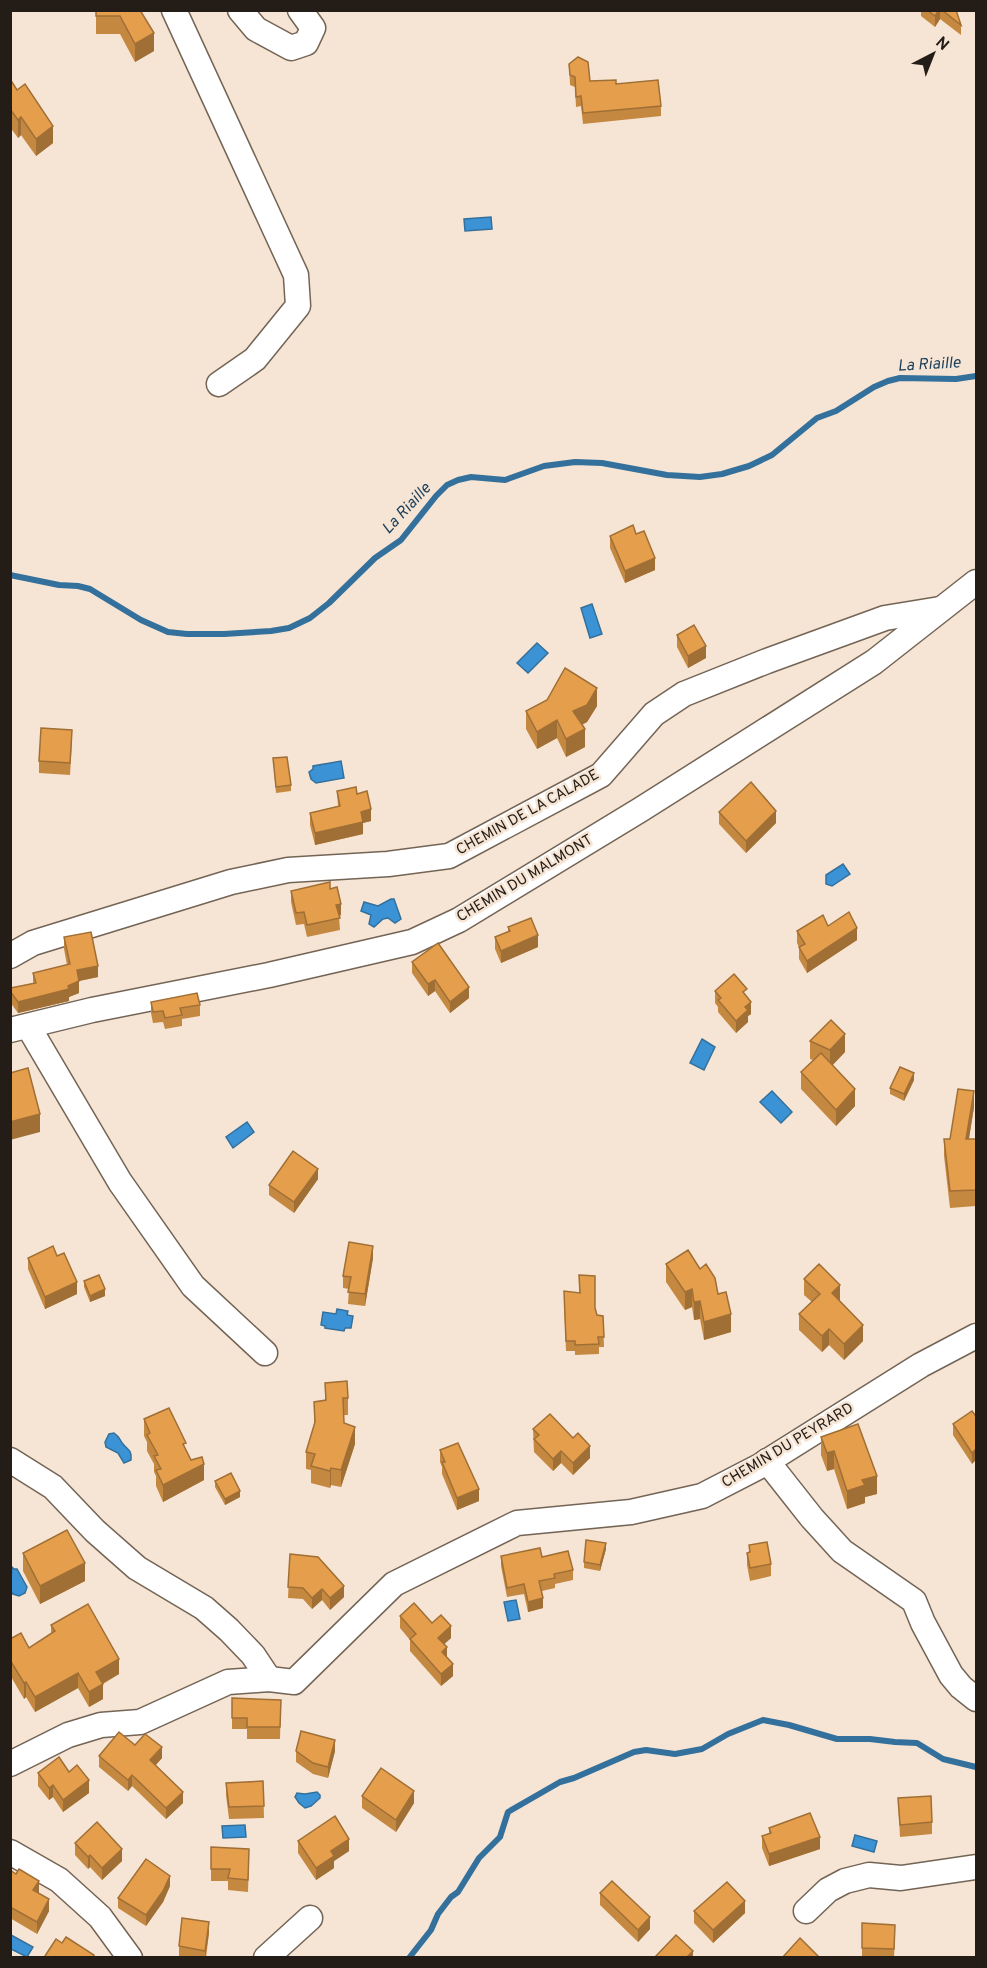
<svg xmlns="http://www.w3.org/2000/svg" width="987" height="1968" viewBox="0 0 987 1968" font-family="Overpass,sans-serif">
  <rect width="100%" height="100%" fill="#f6e5d4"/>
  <g fill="#3b93d5" stroke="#34709c" stroke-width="1.5">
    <polygon points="491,217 492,229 465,231 464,219"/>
    <polygon points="592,604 602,634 590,638 581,608"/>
    <polygon points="537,643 548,653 528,673 517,663"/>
    <polygon points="341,761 344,778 316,783 311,779 309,772 313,769 313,766"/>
    <polygon points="843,864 850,874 832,886 826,884 826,875"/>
    <polygon points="391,899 394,899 401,919 395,923 388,918 383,919 374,927 369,924 371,915 361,911 364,902 378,906"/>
    <polygon points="702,1039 715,1047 704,1070 690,1063"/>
    <polygon points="772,1091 792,1112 781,1123 760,1102"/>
    <polygon points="247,1122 254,1132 233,1148 226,1137"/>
    <polygon points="337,1309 348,1311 347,1315 353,1316 351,1328 345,1328 344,1331 325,1328 325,1326 321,1325 323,1312 336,1314"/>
    <path d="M 114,1433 C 120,1437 119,1439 123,1444 C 128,1450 132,1450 131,1460 L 124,1463 L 118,1453 L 106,1447 L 105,1442 L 109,1434 Z"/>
    <polygon points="12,1567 14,1569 17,1569 27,1587 25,1593 19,1596 13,1594 10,1590"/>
    <polygon points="516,1600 520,1619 508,1621 504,1602"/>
    <polygon points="317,1792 320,1795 320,1798 311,1806 305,1808 299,1803 295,1797 297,1793 305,1794"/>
    <polygon points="245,1825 246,1837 223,1838 222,1826"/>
    <polygon points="855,1835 877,1841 874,1852 852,1846"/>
    <polygon points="11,1935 33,1947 27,1957 11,1949"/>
  </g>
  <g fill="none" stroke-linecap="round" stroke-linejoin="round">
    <g stroke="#34709c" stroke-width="6">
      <polyline points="10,575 59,585 78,586 90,589 141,620 168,632 187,634 224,634 271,631 289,628 310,618 329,603 375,558 401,540 436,496 447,485 458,480 471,477 505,480 544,466 575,462 602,463 667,475 700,477 722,474 749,466 772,455 817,418 836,411 874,387 888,381 900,378 956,379 976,376"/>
      <polyline points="409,1958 431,1930 438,1914 451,1897 458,1892 479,1858 500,1837 508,1812 560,1782 574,1778 634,1752 646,1750 675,1754 702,1749 728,1734 763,1720 789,1725 837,1739 870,1739 895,1742 917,1743 943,1759 976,1767"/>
    </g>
    <defs>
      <g id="minor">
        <polyline points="174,10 296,275 298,306 255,359 219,384"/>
        <polyline points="240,10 256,29 291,48 306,43 313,28 300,10"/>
        <polyline points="10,956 33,943 231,882 288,870 388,864 449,856 601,775 654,714 684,694 767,661 885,618 940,609"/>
        <polyline points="28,1026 120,1182 193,1286 265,1353"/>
        <polyline points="10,1030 92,1010 269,975 412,942 459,920 640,810 874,662 976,582"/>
        <polyline points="10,1460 53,1487 95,1531 137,1568 204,1608 229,1630 253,1655 269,1679"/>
        <polyline points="767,1461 812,1518 842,1551 914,1601 923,1623 951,1675 961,1687 976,1699"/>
        <polyline points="10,1764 68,1735 101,1725 140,1722 228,1682 269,1679 294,1682 394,1584 517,1523 631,1512 702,1496 760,1466 921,1365 976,1336"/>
        <polyline points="10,1852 59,1880 100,1917 130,1958"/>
        <polyline points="806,1911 828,1890 845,1881 869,1875 901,1878 976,1867"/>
        <polyline points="266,1958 310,1918"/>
      </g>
    </defs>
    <use href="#minor" stroke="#736455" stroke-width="27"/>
    <use href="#minor" stroke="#fff" stroke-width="24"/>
  </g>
  <g fill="#c58841">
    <polygon points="96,10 140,10 154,51 135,62 120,34 96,34"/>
    <polygon points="921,10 956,10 961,25 961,35 940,19 935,27 921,16"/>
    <polygon points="569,64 590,81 616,84 661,106 661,116 583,124 581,106 576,107 575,87 570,85"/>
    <polygon points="10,79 53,143 36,156 21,135 18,138 10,127"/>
    <polygon points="976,223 976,253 975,253"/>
    <polygon points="636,534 655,570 625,583 610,548 610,536"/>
    <polygon points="677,635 706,658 688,668 677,647"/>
    <polygon points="597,706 587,722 582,725 585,747 566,757 557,738 537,749 526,729 526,711"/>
    <polygon points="72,742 70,775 39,773 39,761"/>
    <polygon points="273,758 291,785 291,791 276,793"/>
    <polygon points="337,791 357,794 371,821 363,823 363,834 315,845 310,825 310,813 338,806"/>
    <polygon points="719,812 776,823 746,853 719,824"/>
    <polygon points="330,889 341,915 339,916 340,930 307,937 304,924 296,925 291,902 291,891"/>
    <polygon points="828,926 857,940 807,973 799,959 799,947 797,943 797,931"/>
    <polygon points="508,927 538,947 501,963 495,949 495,937 508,932"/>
    <polygon points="64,937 98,977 79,981 79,993 69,997 69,1001 18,1013 10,1002 10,988 33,983 33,973 67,965 64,949"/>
    <polygon points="412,962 469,998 450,1013 435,991 428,996 412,973"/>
    <polygon points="715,991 747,997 751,1014 748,1016 748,1022 736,1033 718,1012 718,1007 715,1003"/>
    <polygon points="151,1002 200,1005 200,1016 182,1019 182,1026 165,1029 163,1022 153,1023 151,1013"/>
    <polygon points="810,1041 845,1052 832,1065 855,1106 836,1126 801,1089 801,1072 813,1060 810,1059"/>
    <polygon points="914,1080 904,1101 890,1094 890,1088"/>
    <polygon points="974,1107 969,1139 976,1139 976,1206 950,1208 944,1156 944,1139 950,1139"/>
    <polygon points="318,1179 294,1213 269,1195 269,1185"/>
    <polygon points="57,1256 77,1294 45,1309 28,1269 28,1258"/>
    <polygon points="373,1258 365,1306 348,1304 349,1289 343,1288 343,1276"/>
    <polygon points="666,1264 700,1269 718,1294 731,1332 704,1340 700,1319 694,1320 692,1307 685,1310 666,1282"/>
    <polygon points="579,1275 595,1308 597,1315 603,1316 604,1347 599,1347 599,1354 575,1355 575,1351 566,1351 564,1301 579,1293"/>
    <polygon points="804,1279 840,1301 863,1341 844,1360 829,1345 822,1352 799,1330 799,1314 812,1302 804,1295"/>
    <polygon points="84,1281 105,1296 90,1302 84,1287"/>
    <polygon points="325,1383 348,1398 348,1415 344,1415 344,1423 355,1444 341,1487 331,1485 330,1488 311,1483 311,1470 306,1469 306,1452 314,1425 314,1402 325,1400"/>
    <polygon points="975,1415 972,1464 953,1435 953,1424"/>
    <polygon points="144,1419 186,1450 191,1460 204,1480 163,1502 156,1486 156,1476 154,1472 154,1464 147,1451 147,1442 144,1436"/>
    <polygon points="533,1429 573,1438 590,1458 573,1475 561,1463 553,1471 534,1452"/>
    <polygon points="821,1437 877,1494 865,1497 865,1503 847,1509 834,1469 827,1471 821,1455"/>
    <polygon points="440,1450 479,1501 457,1510 442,1474 442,1467 440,1462"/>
    <polygon points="215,1481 240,1497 225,1505 215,1487"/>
    <polygon points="749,1545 771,1564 771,1576 750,1581 747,1565 747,1553 749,1552"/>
    <polygon points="606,1549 600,1571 584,1568 584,1562"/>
    <polygon points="23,1553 85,1581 40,1604 23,1571"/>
    <polygon points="290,1554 344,1597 330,1610 322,1600 312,1609 303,1599 288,1598"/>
    <polygon points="501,1556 542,1557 573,1570 573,1580 555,1584 555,1588 542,1591 543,1608 528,1612 524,1594 507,1597 501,1566"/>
    <polygon points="400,1616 432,1623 451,1638 444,1644 447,1657 453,1676 441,1686 410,1651 410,1640 400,1628"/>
    <polygon points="51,1625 119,1674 103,1684 103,1699 89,1707 78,1688 35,1712 26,1697 24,1699 10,1675 10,1639 29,1648 51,1634"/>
    <polygon points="232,1698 281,1700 280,1739 247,1739 247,1729 232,1729"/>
    <polygon points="135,1745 162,1758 156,1765 183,1803 166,1819 132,1786 128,1791 99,1767 99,1756"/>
    <polygon points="296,1751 335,1751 328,1778 313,1774 296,1762"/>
    <polygon points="69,1772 89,1793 63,1812 53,1797 49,1800 38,1786 38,1773"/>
    <polygon points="263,1781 264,1818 229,1819 226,1795 226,1783"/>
    <polygon points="362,1796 414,1803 396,1832 362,1808"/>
    <polygon points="898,1798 932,1822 932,1834 900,1837"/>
    <polygon points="769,1828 820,1849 769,1866 762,1848 762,1836 769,1834"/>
    <polygon points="298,1841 349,1851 334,1861 334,1868 316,1880 298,1853"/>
    <polygon points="75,1843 122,1861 102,1880 90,1867 88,1869 75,1855"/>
    <polygon points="211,1847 249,1861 248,1892 228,1890 228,1881 211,1881"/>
    <polygon points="10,1870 39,1893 49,1911 37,1934 10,1918"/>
    <polygon points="170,1886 163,1902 146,1926 118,1908 118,1898"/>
    <polygon points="600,1893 650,1929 638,1942 600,1905"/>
    <polygon points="694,1911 745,1913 713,1943 694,1923"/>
    <polygon points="862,1923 895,1937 894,1958 862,1958"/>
    <polygon points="209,1933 206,1958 179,1957 179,1946"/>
  </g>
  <g fill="#a06f35">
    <polygon points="939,10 940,10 940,19 935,27 935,16"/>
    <polygon points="154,33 154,51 135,62 135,44"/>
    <polygon points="21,117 21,135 18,138 18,120"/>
    <polygon points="53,126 53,143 36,156 36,139"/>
    <polygon points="655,558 655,570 625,583 625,571"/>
    <polygon points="706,646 706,658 688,668 688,656"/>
    <polygon points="597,688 597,706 587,722 573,729 573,711"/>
    <polygon points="557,720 557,738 537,749 537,732"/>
    <polygon points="585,729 585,747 566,757 566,739"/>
    <polygon points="371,809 371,821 363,823 363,834 315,845 315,833 361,812"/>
    <polygon points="776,811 776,823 746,853 746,841"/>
    <polygon points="341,904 341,915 336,917 336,905"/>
    <polygon points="857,928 857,940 807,973 807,961"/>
    <polygon points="538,935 538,947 501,963 501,951"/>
    <polygon points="98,966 98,977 79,981 79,993 69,997 69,1001 18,1013 18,1002 68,986 77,970"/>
    <polygon points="435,980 435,991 428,996 428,984"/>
    <polygon points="469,987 469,998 450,1013 450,1002"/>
    <polygon points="751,1002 751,1014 748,1016 748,1022 736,1033 736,1021 745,1007"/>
    <polygon points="845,1034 845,1052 830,1068 830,1050"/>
    <polygon points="914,1073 914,1080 904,1101 904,1094"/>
    <polygon points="855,1089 855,1106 836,1126 836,1110"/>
    <polygon points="974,1091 974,1107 966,1156 966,1139"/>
    <polygon points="40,1114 40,1132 10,1140 10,1122"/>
    <polygon points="318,1169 318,1179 294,1213 294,1202"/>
    <polygon points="373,1246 373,1258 365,1306 365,1294"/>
    <polygon points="77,1282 77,1294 45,1309 45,1297"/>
    <polygon points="840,1285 840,1301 832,1309 832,1293"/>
    <polygon points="105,1289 105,1296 90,1302 90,1296"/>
    <polygon points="692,1289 692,1307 685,1310 685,1292"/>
    <polygon points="700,1301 700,1319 694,1320 694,1302"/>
    <polygon points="731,1314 731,1332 704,1340 704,1322"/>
    <polygon points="863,1325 863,1341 844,1360 844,1344"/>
    <polygon points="829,1329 829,1345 822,1352 822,1336"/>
    <polygon points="355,1427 355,1444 341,1487 341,1470"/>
    <polygon points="590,1446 590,1458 573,1475 573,1463"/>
    <polygon points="976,1449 976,1460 972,1464 972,1453"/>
    <polygon points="561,1451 561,1463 553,1471 553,1459"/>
    <polygon points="834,1451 834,1469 827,1471 827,1453"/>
    <polygon points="204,1464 204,1480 163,1502 163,1485"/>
    <polygon points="331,1468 331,1485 330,1488 330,1471"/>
    <polygon points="877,1476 877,1494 865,1497 865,1503 847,1509 847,1491 862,1480"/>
    <polygon points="479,1489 479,1501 457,1510 457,1498"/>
    <polygon points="240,1491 240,1497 225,1505 225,1499"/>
    <polygon points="606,1543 606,1549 600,1571 600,1565"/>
    <polygon points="85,1563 85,1581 40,1604 40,1586"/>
    <polygon points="344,1586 344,1597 330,1610 330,1598"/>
    <polygon points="322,1589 322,1600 312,1609 312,1598"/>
    <polygon points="543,1598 543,1608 528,1612 528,1602"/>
    <polygon points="451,1626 451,1638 438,1650 438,1638"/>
    <polygon points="447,1647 447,1659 442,1652"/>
    <polygon points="119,1659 119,1674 96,1687 96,1672"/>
    <polygon points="453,1664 453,1676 441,1686 441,1674"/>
    <polygon points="78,1673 78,1688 35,1712 35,1697"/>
    <polygon points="26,1682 26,1697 24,1699 24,1683"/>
    <polygon points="103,1684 103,1699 89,1707 89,1692"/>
    <polygon points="335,1740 335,1751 328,1778 328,1767"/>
    <polygon points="162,1747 162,1758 150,1771 150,1760"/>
    <polygon points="132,1775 132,1786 128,1791 128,1780"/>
    <polygon points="89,1780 89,1793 63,1812 63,1800"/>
    <polygon points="53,1785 53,1797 49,1800 49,1788"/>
    <polygon points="414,1791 414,1803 396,1832 396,1820"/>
    <polygon points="183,1792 183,1803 166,1819 166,1808"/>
    <polygon points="820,1837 820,1849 769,1866 769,1854"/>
    <polygon points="349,1839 349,1851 334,1861 334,1868 316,1880 316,1868 331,1851"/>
    <polygon points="122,1849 122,1861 102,1880 102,1868"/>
    <polygon points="90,1855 90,1867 88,1869 88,1857"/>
    <polygon points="170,1876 170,1886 163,1902 146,1926 146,1915"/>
    <polygon points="39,1881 39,1893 33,1902 33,1890"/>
    <polygon points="49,1899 49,1911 37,1934 37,1922"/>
    <polygon points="745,1901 745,1913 713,1943 713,1930"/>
    <polygon points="650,1917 650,1929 638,1942 638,1930"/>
    <polygon points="209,1922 209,1933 205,1958 205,1951"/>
    <polygon points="693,1951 693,1958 687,1958 687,1957"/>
  </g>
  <g fill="#e59e4c" stroke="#a06f35" stroke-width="1.5">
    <polygon points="96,10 140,10 154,33 135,44 120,16 96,16"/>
    <polygon points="927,10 939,10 935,16"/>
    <polygon points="942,10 956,10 961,25"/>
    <polygon points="578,57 588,62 590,81 616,80 616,84 658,80 661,106 583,113 581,96 576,97 575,77 570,75 569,64"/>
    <polygon points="10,79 17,90 25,84 53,126 36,139 21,117 18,120 10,109"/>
    <polygon points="633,525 636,534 644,531 655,558 625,571 610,536"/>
    <polygon points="694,625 706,646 688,656 677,635"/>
    <polygon points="565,668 597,688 587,705 573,711 585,729 566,739 557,720 537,732 526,711 547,700"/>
    <polygon points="41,728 72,730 70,763 39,761"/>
    <polygon points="287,757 291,785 276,787 273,758"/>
    <polygon points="751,782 776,811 746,841 719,812"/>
    <polygon points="356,787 357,794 367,791 371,809 361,812 363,822 315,833 310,813 340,806 337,791"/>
    <polygon points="330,882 330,889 337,887 341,904 336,905 340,918 307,925 304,912 296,913 291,891"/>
    <polygon points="849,912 857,928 807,961 799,947 805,944 797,931 823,915 828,926"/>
    <polygon points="531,918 538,935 501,951 495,937 510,931 508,927"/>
    <polygon points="91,932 98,966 77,970 79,981 68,986 69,989 18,1002 10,991 10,988 36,983 33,973 70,964 64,937"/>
    <polygon points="438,943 469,987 450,1002 435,980 428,984 412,962"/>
    <polygon points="734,974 747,989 743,992 751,1002 745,1007 748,1010 736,1021 718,1000 721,998 715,991"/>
    <polygon points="197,993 200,1005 180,1008 182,1015 165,1018 163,1011 153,1012 151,1002"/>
    <polygon points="831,1020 845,1034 830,1050 810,1041"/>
    <polygon points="821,1053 855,1089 836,1110 801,1072"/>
    <polygon points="900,1067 914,1073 904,1094 890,1088"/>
    <polygon points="28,1068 40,1114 10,1122 10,1073"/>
    <polygon points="958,1089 974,1091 966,1139 976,1139 976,1190 950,1191 944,1139 950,1139"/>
    <polygon points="293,1151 318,1169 294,1202 269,1185"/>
    <polygon points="349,1242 373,1246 365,1294 348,1292 351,1277 343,1276"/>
    <polygon points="53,1246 57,1256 64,1253 77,1282 45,1297 28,1258"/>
    <polygon points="688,1250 700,1269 706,1264 715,1278 718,1294 726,1292 731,1314 704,1322 700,1301 694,1302 692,1289 685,1292 666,1264"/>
    <polygon points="819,1264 840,1285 832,1293 863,1325 844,1344 829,1329 822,1336 799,1314 820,1294 804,1279"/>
    <polygon points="99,1275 105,1289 90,1296 84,1281"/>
    <polygon points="579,1275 595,1276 595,1308 597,1315 603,1316 604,1337 598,1337 599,1344 575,1345 575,1341 566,1341 564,1291 580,1293"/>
    <polygon points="347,1381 348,1398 343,1398 344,1423 355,1427 341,1470 331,1468 330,1471 311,1466 315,1454 306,1452 315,1422 314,1402 326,1400 325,1383"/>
    <polygon points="169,1408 186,1443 183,1444 191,1460 202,1457 204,1464 163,1485 156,1470 161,1469 154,1456 158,1455 147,1435 150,1433 144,1419"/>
    <polygon points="972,1411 975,1415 976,1415 976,1449 972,1453 953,1424"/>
    <polygon points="550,1414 573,1438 578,1433 590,1446 573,1463 561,1451 553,1459 534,1439 539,1435 533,1429"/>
    <polygon points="858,1424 877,1476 862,1480 865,1485 847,1491 834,1451 827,1453 821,1437"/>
    <polygon points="458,1443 479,1489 457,1498 442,1462 445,1462 440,1450"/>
    <polygon points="231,1473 240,1491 225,1499 215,1481"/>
    <polygon points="67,1530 85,1563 40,1586 23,1553"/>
    <polygon points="586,1540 606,1543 600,1565 584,1562"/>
    <polygon points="767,1542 771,1564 750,1568 747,1553 750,1552 749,1545"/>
    <polygon points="540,1548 542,1557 568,1551 573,1570 554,1574 555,1578 539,1581 543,1598 528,1602 524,1584 507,1588 501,1556"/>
    <polygon points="290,1554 318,1557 344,1586 330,1598 322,1589 312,1598 303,1588 288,1587"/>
    <polygon points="414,1603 432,1623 441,1615 451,1626 438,1638 447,1647 442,1652 453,1664 441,1674 410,1639 416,1634 400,1616"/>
    <polygon points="88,1604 119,1659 96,1672 103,1684 89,1692 78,1673 35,1697 26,1682 24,1683 10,1660 10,1639 21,1633 29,1648 55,1631 51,1625"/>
    <polygon points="232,1698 281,1700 280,1727 247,1727 247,1718 232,1718"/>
    <polygon points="301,1731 335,1740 328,1767 313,1763 296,1751"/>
    <polygon points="119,1732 135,1745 145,1734 162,1747 150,1760 183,1792 166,1808 132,1775 128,1780 99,1756"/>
    <polygon points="59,1757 69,1772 77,1765 89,1780 63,1800 53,1785 49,1788 38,1773"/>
    <polygon points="381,1768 414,1791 396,1820 362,1796"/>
    <polygon points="263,1781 264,1806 229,1807 226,1783"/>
    <polygon points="931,1796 932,1822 900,1825 898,1798"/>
    <polygon points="810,1813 820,1837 769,1854 762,1836 771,1833 769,1828"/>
    <polygon points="335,1816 349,1839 331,1851 334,1856 316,1868 298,1841"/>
    <polygon points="97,1822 122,1849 102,1868 90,1855 88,1857 75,1843"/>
    <polygon points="211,1847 249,1849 248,1880 228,1878 230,1869 211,1869"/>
    <polygon points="146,1859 170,1876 163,1891 146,1915 118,1898"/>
    <polygon points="19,1869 39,1881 33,1890 49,1899 37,1922 10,1907 10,1870 16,1874"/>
    <polygon points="612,1881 650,1917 638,1930 600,1893"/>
    <polygon points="727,1882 745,1901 713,1930 694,1911"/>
    <polygon points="182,1918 209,1922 205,1951 179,1946"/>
    <polygon points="862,1923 895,1925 894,1949 862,1948"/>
    <polygon points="676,1935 693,1951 687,1957 688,1958 656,1958 655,1957"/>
    <polygon points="66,1937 94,1955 93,1958 47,1958 45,1956 56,1939 62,1943"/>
    <polygon points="800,1938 820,1958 782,1958"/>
  </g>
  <g text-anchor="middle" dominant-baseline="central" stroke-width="5" stroke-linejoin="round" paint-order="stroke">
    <g font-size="15" fill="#241d17" stroke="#f6e5d4">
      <text transform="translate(528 813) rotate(-29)">CHEMIN DE LA CALADE</text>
      <text transform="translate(525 879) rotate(-31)">CHEMIN DU MALMONT</text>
      <text transform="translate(788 1446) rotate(-31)">CHEMIN DU PEYRARD</text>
    </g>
    <g font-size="16" font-style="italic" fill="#1d405c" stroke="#f6e5d4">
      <text transform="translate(929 365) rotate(-3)">La Riaille</text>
      <text transform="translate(407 509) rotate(-47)">La Riaille</text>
    </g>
  </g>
  <rect width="987" height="1968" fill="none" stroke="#241d17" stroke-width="24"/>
  <g transform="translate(933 54) rotate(42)" stroke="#f6e5d4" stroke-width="4.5" paint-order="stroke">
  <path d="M0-4.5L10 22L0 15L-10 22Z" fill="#241d17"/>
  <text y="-9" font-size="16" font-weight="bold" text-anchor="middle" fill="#241d17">N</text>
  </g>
</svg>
